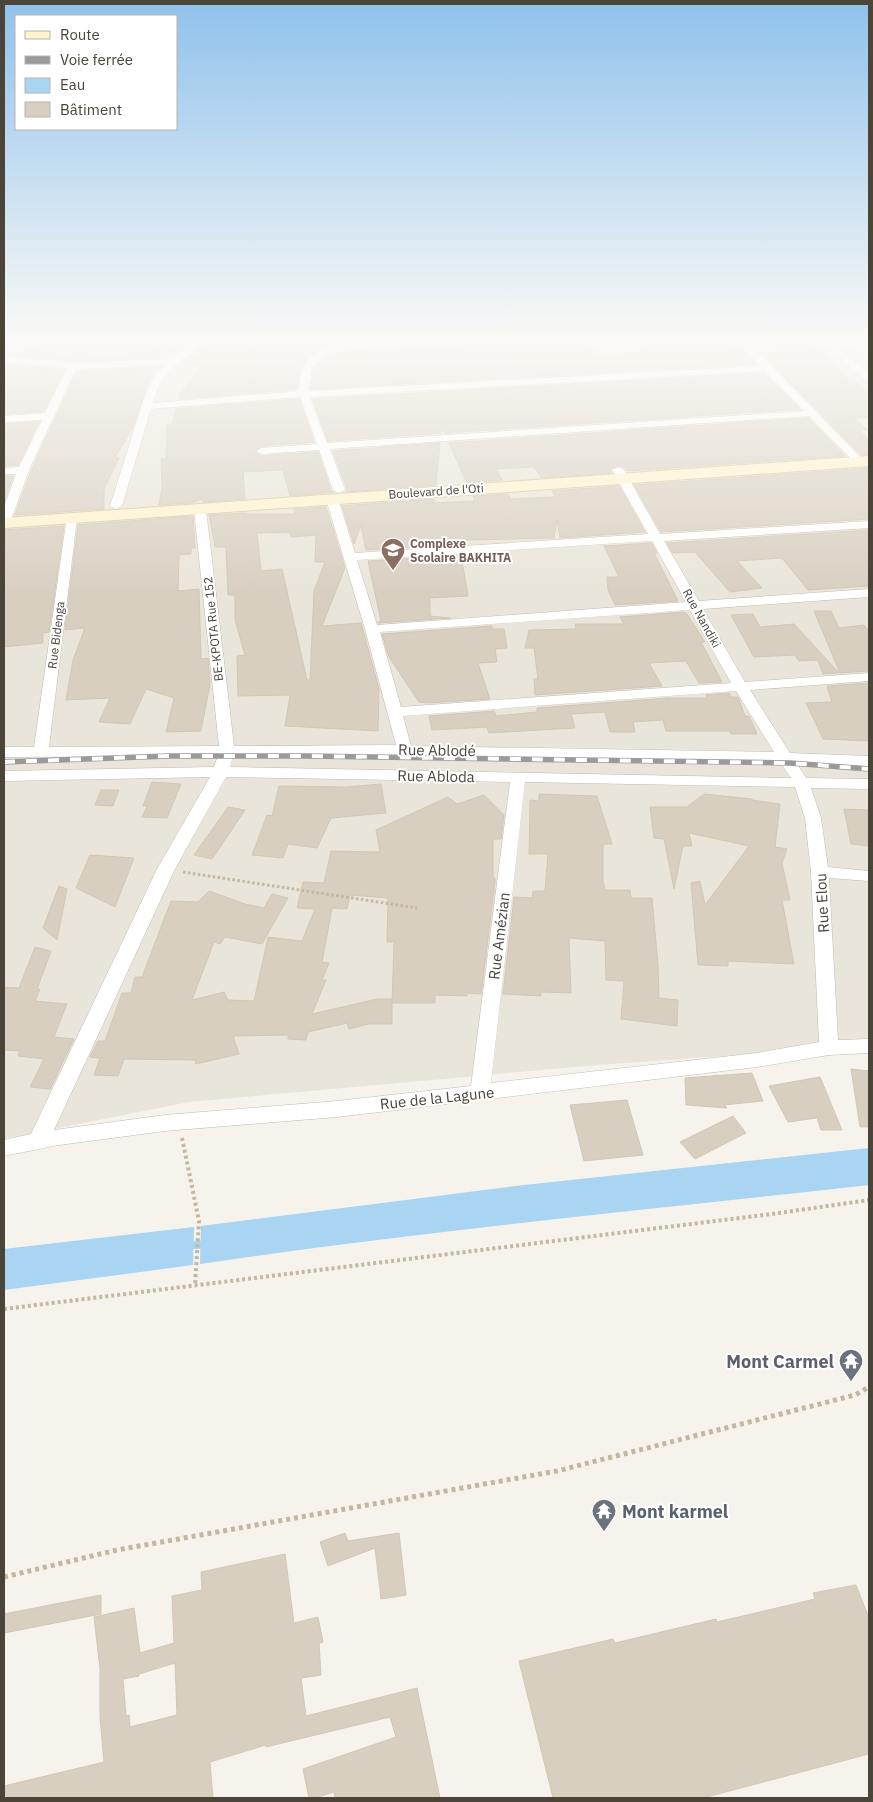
<svg xmlns="http://www.w3.org/2000/svg" width="873" height="1802" viewBox="0 0 873 1802" font-family="'IBM Plex Sans',sans-serif">
  <rect width="100%" height="100%" fill="#f6f3ec"/>
  <polygon fill="#eae5da" points="4,342 869,342 869,1046 597,1065 189,1102 4,1139"/>
  <g fill="#a9d4f2">
    <path d="M 869,1148 L 869,1185 C 646,1210 422,1231 200,1264 L 201,1226 L 515,1186 Z"/>
    <polygon points="194,1227 193,1265 4,1290 4,1249"/>
  </g>
  <g fill="none" stroke-linecap="round" stroke-linejoin="round">
    <polyline stroke="#a9d4f2" stroke-width="8" points="185,1246 208,1244"/>
  </g>
  <g fill="#d8cfc1" stroke="#d3c7b4" fill-rule="evenodd">
    <polygon points="45,342 189,342 176,352 161,348 158,358 73,361 15,355"/>
    <polygon points="206,342 334,342 315,351 305,361 299,372 297,389 179,399 181,393 202,365 191,365 193,357 190,356"/>
    <polygon points="510,342 589,342 599,355 641,352 638,348 647,347 645,345 725,342 730,347 740,347 756,364 311,389 314,368 328,356 337,353"/>
    <polygon points="777,342 809,342 815,351 824,351 848,380 854,380 869,395 869,418 855,418 867,430 859,430 869,440 869,454 861,455 761,353 784,352"/>
    <polygon points="4,364 64,370 44,411 4,414"/>
    <polygon points="154,367 132,429 115,457 119,458 104,489 104,509 15,515 31,471 77,371"/>
    <polygon points="764,373 800,409 445,433 442,427 441,433 328,441 313,399"/>
    <polygon points="299,399 314,442 261,446 254,452 261,456 318,452 331,491 334,492 290,496 283,470 243,472 245,499 203,502 202,499 191,503 159,505 162,487 161,458 166,459 167,425 172,425 176,409"/>
    <polygon points="808,418 845,456 627,471 625,468 617,465 610,469 611,473 542,478 534,467 496,469 502,480 467,483 449,443"/>
    <polygon points="39,422 18,465 4,466 4,424"/>
    <polygon points="440,443 436,485 346,492 347,489 333,451"/>
    <polygon points="869,468 869,519 661,532 634,485"/>
    <polygon points="4,476 13,476 4,502"/>
    <polygon points="619,486 645,532 560,538 557,520 554,538 463,540 465,544 366,550 361,525 354,544 342,506 434,499 434,503 475,501 473,496 508,494 511,499 556,497 552,491"/>
    <path d="M 326,507 L 345,568 L 322,626 L 361,623 L 379,689 L 378,731 L 285,726 L 290,695 L 238,696 L 237,656 L 245,655 L 235,620 L 235,595 L 228,595 L 226,547 L 215,547 L 209,515 L 246,513 L 246,514 L 295,514 L 294,509 ZM 290,532 L 291,537 L 316,535 L 315,562 L 325,562 L 314,591 L 310,680 L 307,680 L 282,569 L 261,571 L 257,533 Z"/>
    <polygon points="193,516 195,548 191,548 191,554 179,555 178,591 199,589 201,659 208,658 210,684 201,731 166,732 174,698 146,689 130,724 99,722 110,698 66,700 73,660 85,628 65,630 78,525"/>
    <polygon points="64,526 49,632 43,633 43,643 4,647 4,530"/>
    <polygon points="869,530 869,586 808,590 782,558 737,561 762,588 730,592 695,552 673,553 667,543"/>
    <polygon points="651,543 657,553 654,553 678,601 615,605 608,590 607,577 619,577 604,546"/>
    <polygon points="461,555 468,596 430,598 430,616 451,618 378,623 378,622 381,621 368,561"/>
    <polygon points="814,611 831,611 839,628 864,625 869,631 869,671 840,673"/>
    <polygon points="684,612 687,614 705,642 701,642 722,682 699,683 686,661 649,663 662,686 535,695 534,679 538,679 534,648 525,648 529,630 576,629 575,624 624,624 620,617"/>
    <polygon points="753,614 760,627 794,624 839,673 823,674 818,660 799,661 795,655 754,657 731,615"/>
    <polygon points="492,626 492,629 504,629 507,648 495,649 497,662 478,663 490,699 427,703 419,702 389,657 382,634"/>
    <polygon points="869,683 869,741 823,739 806,703 832,702 827,686"/>
    <polygon points="729,693 731,697 738,697 745,716 749,716 757,734 731,734 730,731 666,731 663,720 633,722 635,732 610,732 605,712 571,714 575,728 489,733 487,727 432,730 429,716 494,711 496,716 537,712 537,708 669,698 707,698 706,695"/>
    <polygon points="152,782 181,784 167,818 142,817 147,806 143,806"/>
    <polygon points="381,784 386,813 331,818 317,848 288,844 283,858 252,855 267,815 272,816 279,786 347,787"/>
    <polygon points="101,790 119,790 113,806 95,805"/>
    <polygon points="539,794 597,796 612,844 603,844 603,881 605,890 630,890 631,898 652,898 658,965 659,998 678,1000 677,1026 621,1019 624,981 606,980 605,941 569,938 571,993 541,992 541,996 503,994 514,897 532,898 533,891 545,891 548,854 529,854 530,800 539,801"/>
    <polygon points="704,794 752,799 752,800 780,804 775,847 787,849 782,863 790,900 782,900 794,964 728,961 728,966 698,965 691,883 700,881 705,905 749,846 689,833 692,846 683,846 674,889 664,839 654,838 650,807 687,807"/>
    <polygon points="484,795 504,815 501,839 493,839 493,878 495,878 495,883 481,994 467,993 467,996 435,995 435,1003 392,1003 394,942 387,942 388,898 350,895 347,909 332,908 322,962 329,963 322,980 326,980 312,1014 377,999 392,999 392,1024 368,1024 349,1029 347,1023 308,1032 306,1040 288,1039 288,1035 233,1036 239,1054 196,1064 195,1060 124,1059 118,1076 94,1075 100,1058 90,1057 98,1041 105,1041 122,993 131,993 135,977 142,977 171,901 198,902 209,891 245,904 264,908 272,894 288,898 262,944 225,937 220,944 214,942 192,1000 224,992 228,1000 254,1001 268,937 302,941 315,909 297,908 303,882 324,883 331,851 380,852 376,830 448,797 457,804"/>
    <polygon points="228,807 245,810 212,859 194,855"/>
    <polygon points="844,809 869,810 869,846 851,844"/>
    <polygon points="90,855 134,858 115,907 76,888"/>
    <polygon points="59,886 67,889 57,940 43,928"/>
    <polygon points="35,947 51,951 37,989 40,989 35,1001 67,1004 54,1037 74,1039 50,1089 30,1087 44,1059 18,1056 20,1051 4,1050 4,987 19,988"/>
    <polygon points="851,1069 869,1071 869,1127 860,1127"/>
    <polygon points="752,1073 763,1101 724,1105 727,1108 686,1105 685,1078"/>
    <polygon points="820,1077 842,1130 821,1130 817,1118 788,1122 769,1086"/>
    <polygon points="627,1100 643,1155 584,1161 570,1105"/>
    <polygon points="733,1116 746,1133 695,1159 680,1142"/>
    <polygon points="345,1533 348,1541 399,1533 406,1595 381,1599 375,1548 328,1566 320,1542"/>
    <path d="M 285,1554 L 294,1623 L 318,1617 L 323,1642 L 319,1643 L 321,1675 L 301,1678 L 306,1716 L 417,1688 L 440,1798 L 335,1798 L 334,1792 L 315,1798 L 309,1798 L 303,1769 L 396,1737 L 390,1717 L 266,1747 L 266,1745 L 210,1762 L 213,1798 L 4,1798 L 4,1786 L 104,1762 L 100,1717 L 100,1669 L 94,1617 L 134,1608 L 140,1653 L 174,1643 L 172,1596 L 202,1590 L 201,1572 ZM 175,1663 L 177,1715 L 130,1727 L 129,1715 L 126,1716 L 123,1679 L 139,1676 L 139,1674 Z"/>
    <polygon points="856,1585 869,1618 869,1754 703,1798 553,1798 519,1661 613,1639 615,1643 716,1619 717,1622 815,1599 813,1593"/>
    <polygon points="101,1595 101,1614 4,1633 4,1614"/>
  </g>
  <g fill="none" stroke-linecap="round" stroke-linejoin="round">
    <defs>
      <g id="minor">
        <path d="M 193,342 L 204,342 C 180,366 164,364 153,403 L 299,391 C 300,384 299,374 303,367 C 310,353 333,342 347,342 L 345,345 L 434,342 L 430,345 L 337,351 L 327,354 L 312,367 L 309,391 L 760,366 L 738,342 L 748,342 L 865,462 L 860,465 L 856,464 L 809,416 L 330,449 L 345,490 L 339,493 L 333,490 L 319,450 L 261,454 L 256,451 L 261,448 L 317,444 L 300,397 L 151,409 L 122,506 L 116,509 L 110,506 L 145,395 L 154,376 L 164,365 L 76,369 L 29,470 L 10,523 L 4,526 L 4,507 L 16,474 L 4,474 L 4,468 L 19,467 L 42,420 L 4,422 L 4,416 L 45,413 L 67,368 L 4,362 L 4,356 L 73,363 L 170,359 ZM 765,371 L 804,411 L 327,443 L 310,397 Z"/>
        <polygon points="819,342 869,342 869,346 837,348 869,373 869,381 866,380"/>
        <path d="M 618,467 L 624,470 L 660,534 L 869,521 L 869,528 L 664,541 L 699,601 L 869,589 L 869,597 L 703,609 L 745,682 L 869,673 L 869,681 L 750,690 L 790,753 L 869,756 L 869,766 L 796,762 L 806,778 L 869,779 L 869,789 L 811,788 L 821,818 L 828,867 L 869,871 L 869,881 L 829,878 L 838,1040 L 869,1039 L 869,1053 L 829,1055 L 757,1067 L 337,1117 L 165,1131 L 59,1145 L 4,1156 L 4,1140 L 31,1134 L 157,869 L 210,777 L 4,781 L 4,771 L 214,767 L 218,756 L 4,757 L 4,747 L 34,747 L 67,516 L 75,516 L 77,519 L 49,747 L 219,746 L 194,510 L 200,507 L 206,510 L 234,746 L 396,745 L 365,629 L 326,499 L 328,497 L 332,496 L 338,499 L 355,553 L 648,534 L 612,470 ZM 652,541 L 686,602 L 377,625 L 357,560 ZM 690,610 L 731,683 L 401,707 L 380,632 ZM 736,691 L 774,752 L 411,746 L 403,716 ZM 233,755 L 405,755 L 780,762 L 791,778 L 230,767 ZM 226,777 L 510,782 L 471,1086 L 337,1101 L 165,1115 L 54,1130 L 175,869 ZM 525,782 L 795,787 L 805,818 L 811,872 L 819,1042 L 757,1053 L 491,1083 Z"/>
      </g>
      <polygon id="secondary" points="869,456 869,466 4,528 4,518"/>
    </defs>
    <use href="#minor" stroke="#c2bbae" stroke-width="1"/>
    <use href="#secondary" stroke="#d6c79b" stroke-width="2"/>
    <polyline stroke="#c4b79f" stroke-width="3" stroke-dasharray="2.5 2.5" stroke-linecap="butt" points="183,872 417,908"/>
    <g stroke="#c4b79f" stroke-width="4" stroke-dasharray="3 3" stroke-linecap="butt">
      <polyline points="182,1138 199,1221 195,1286"/>
      <polyline points="4,1309 772,1214 869,1200"/>
    </g>
    <polyline stroke="#c4b79f" stroke-width="5" stroke-dasharray="4 4" stroke-linecap="butt" points="4,1577 117,1550 557,1471 855,1395 869,1387"/>
    <use href="#minor" fill="#fff" fill-rule="evenodd"/>
    <use href="#secondary" fill="#fff3cd" fill-rule="evenodd"/>
    <defs>
      <polyline id="rail" points="4,762 168,756 307,756 790,763 869,769"/>
    </defs>
    <use href="#rail" stroke="#9a9a9a" stroke-width="5.5"/>
    <use href="#rail" stroke="#fff" stroke-width="4" stroke-dasharray="11" stroke-linecap="butt"/>
  </g>
  <linearGradient id="sky" x2="0" y2="1"><stop stop-color="#8fc1ec"/><stop offset="0.57" stop-color="#fbfaf6"/><stop offset="1" stop-color="#fbfaf6" stop-opacity="0"/></linearGradient>
  <rect width="873" height="595" fill="url(#sky)"/>
  <defs>
    <symbol id="school-pin" viewBox="-11 -11 22 30"><path d="M0 17L-7.5 6A9.5 9.5 0 1 1 7.5 6Z" fill="#8d6e63" stroke="#fff"/><path d="M0-5L7-2L0 1L-7-2ZM-4 1L0 2.5L4 1V4Q0 6-4 4Z" fill="#fff"/></symbol>
    <symbol id="temple-pin" viewBox="-11 -11 22 30"><path d="M0 17L-7.5 6A9.5 9.5 0 1 1 7.5 6Z" fill="#6b7280" stroke="#fff"/><path d="M0-6L5-2H3V0L6.5 2.5H4V6H1.5V3h-3V6H-4V2.5H-6.5L-3 0V-2H-5Z" fill="#fff"/></symbol>
  </defs>
  <g fill-rule="evenodd">
    <use href="#school-pin" x="379" y="536" width="28" height="38"/>
    <use href="#temple-pin" x="837" y="1347" width="28" height="38"/>
    <use href="#temple-pin" x="590" y="1497" width="28" height="38"/>
  </g>
  <g text-anchor="middle" dominant-baseline="central" stroke-width="4" stroke-linejoin="round" paint-order="stroke">
    <g font-size="12" fill="#4b4439" stroke="#fff">
      <text transform="translate(436 491) rotate(-4)">Boulevard de l'Oti</text>
      <text transform="translate(702 618) rotate(61)">Rue Nandiki</text>
      <text transform="translate(213 629) rotate(-96)">BE-KPOTA Rue 152</text>
      <text transform="translate(56 635) rotate(-83)">Rue Bidenga</text>
    </g>
    <g font-size="12" font-weight="bold" fill="#785e54" stroke="#fff" text-anchor="start">
      <text x="410" y="543">Complexe<tspan x="410" dy="14">Scolaire BAKHITA</tspan></text>
    </g>
    <g font-size="15" fill="#4b4439" stroke="#fff">
      <text transform="translate(437 750) rotate(1)">Rue Ablodé</text>
      <text transform="translate(436 776) rotate(1)">Rue Abloda</text>
      <text transform="translate(822 903) rotate(-93)">Rue Elou</text>
      <text transform="translate(499 936) rotate(-83)">Rue Amézian</text>
      <text transform="translate(437 1098) rotate(-6)">Rue de la Lagune</text>
    </g>
    <g font-size="18" font-weight="bold" fill="#5b616d" stroke="#fff" text-anchor="end">
      <text x="834" y="1361">Mont Carmel</text>
      <text x="622" y="1511" text-anchor="start">Mont karmel</text>
    </g>
  </g>
  <rect width="873" height="1802" fill="none" stroke="#4b4439" stroke-width="10"/>
  <rect x="15" y="15" width="162" height="115" fill="#ffffff" stroke="#b7b4b0"/>
  <rect x="25" y="31" width="25" height="8" fill="#fff3cd" stroke="#b7b4b0"/>
  <text x="60" y="40" font-size="15" fill="#4b4439">Route</text>
  <rect x="25" y="56" width="25" height="8" fill="#9a9a9a" stroke="#b7b4b0"/>
  <text x="60" y="65" font-size="15" fill="#4b4439">Voie ferrée</text>
  <rect x="25" y="78" width="25" height="15" fill="#a9d4f2" stroke="#b7b4b0"/>
  <text x="60" y="90" font-size="15" fill="#4b4439">Eau</text>
  <rect x="25" y="102" width="25" height="15" fill="#d8cfc1" stroke="#b7b4b0"/>
  <text x="60" y="115" font-size="15" fill="#4b4439">Bâtiment</text>
</svg>
